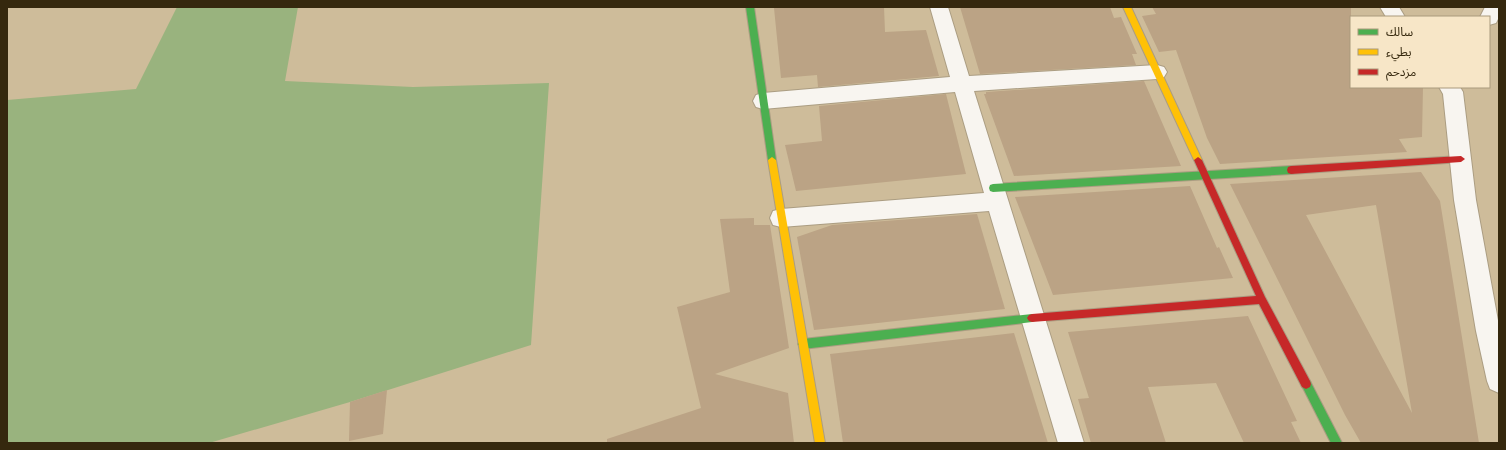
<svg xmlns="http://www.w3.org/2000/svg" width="1506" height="450" viewBox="0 0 1506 450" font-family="'IBM Plex Sans','Noto Sans Arabic',sans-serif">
  <rect width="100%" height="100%" fill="#cebc9a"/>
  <polygon fill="#99b37e" points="177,7 298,7 285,81 413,87 549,83 531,345 350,402 209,443 7,443 7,100 136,89"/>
  <g fill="#bba385" fill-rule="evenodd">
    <polygon points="789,7 884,7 885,32 926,30 939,76 818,87 817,75 781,78 774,8"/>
    <polygon points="960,7 1110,7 1114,18 1121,17 1137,54 1132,54 1136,65 980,74"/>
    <polygon points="1152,7 1351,7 1351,87 1423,87 1422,137 1399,139 1407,152 1220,164 1207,138 1176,50 1159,52 1142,16 1156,14"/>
    <polygon points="1144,81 1181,166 1014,176 984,94 986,94 986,92"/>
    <polygon points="946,94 966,174 796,191 785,145 822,141 819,106"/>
    <path d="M 1421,172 L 1440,201 L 1479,443 L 1361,443 L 1345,415 L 1230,184 ZM 1376,205 L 1412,413 L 1306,215 Z"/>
    <polygon points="1190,186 1217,248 1219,247 1233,278 1053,295 1015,197"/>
    <polygon points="977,214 1005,309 814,330 797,237 832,225"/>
    <polygon points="754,218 754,225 770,225 789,348 715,374 788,393 794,443 607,443 607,439 701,408 677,307 730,292 720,219"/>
    <polygon points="1248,316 1297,421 1291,422 1301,443 1244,443 1216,383 1148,387 1166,443 1091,443 1078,399 1089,398 1068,332"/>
    <polygon points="1014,333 1048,443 843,443 830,354"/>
    <polygon points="387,390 383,434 349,441 350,402"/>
  </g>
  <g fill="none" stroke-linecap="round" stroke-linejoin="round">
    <defs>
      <g id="street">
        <polygon points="930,7 948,7 969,76 1157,65 1164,67 1167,72 1164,77 1157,79 974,91 1084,443 1058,443 989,211 781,227 773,225 770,218 773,211 781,209 984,193 955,92 763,109 756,107 753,101 756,95 763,93 950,77"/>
        <polygon points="1380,7 1399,7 1405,17 1386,17"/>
        <polygon points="1485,7 1499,7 1499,17 1496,23 1489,25 1489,17 1480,17"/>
        <polygon points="1439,87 1460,87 1463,92 1476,200 1499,326 1499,393 1490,389 1487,381 1476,331 1454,200 1443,94"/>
      </g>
      <g id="fast">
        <polygon points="746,7 754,7 776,160 772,163 768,160"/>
        <polygon points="1291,166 1294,167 1295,170 1294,173 1291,174 993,192 990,191 989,188 990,185 993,184"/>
        <polygon points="1032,314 1035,315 1037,318 1035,321 1032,322 803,349 800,347 798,344 800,341 803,339"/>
        <polygon points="1306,379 1310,381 1342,443 1331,443 1301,384 1302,381"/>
      </g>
      <g id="slow">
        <polygon points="1123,7 1131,7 1202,160 1201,162 1198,163 1194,160"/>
        <polygon points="772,157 776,160 825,443 815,443 768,160"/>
      </g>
      <g id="jam">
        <polygon points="1461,156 1465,159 1461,162 1291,174 1288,173 1287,170 1288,167 1291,166"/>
        <polygon points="1198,157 1202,160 1265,297 1310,381 1311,384 1310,387 1306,389 1302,387 1259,304 1032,322 1029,321 1027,318 1029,315 1032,314 1256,296 1194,160"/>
      </g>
    </defs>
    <use href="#street" stroke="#ab9d82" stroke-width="2"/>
    <use href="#fast" stroke="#ab9d82" stroke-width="2"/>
    <use href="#slow" stroke="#ab9d82" stroke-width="2"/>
    <use href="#jam" stroke="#ab9d82" stroke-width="2"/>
    <use href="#street" fill="#f8f5f0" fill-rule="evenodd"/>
    <use href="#fast" fill="#4caf50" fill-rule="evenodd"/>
    <use href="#slow" fill="#ffc107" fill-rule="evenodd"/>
    <use href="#jam" fill="#c62828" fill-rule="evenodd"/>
  </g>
  <rect width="1506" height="450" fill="none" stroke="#35280e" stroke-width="16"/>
  <rect x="1350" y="16" width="140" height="72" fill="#f7e6c7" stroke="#a99a7d"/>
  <rect x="1358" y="29" width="20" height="6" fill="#4caf50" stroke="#a99a7d"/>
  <text x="1386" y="36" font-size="12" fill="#35280e">سالك</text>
  <rect x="1358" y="49" width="20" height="6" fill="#ffc107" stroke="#a99a7d"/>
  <text x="1386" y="56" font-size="12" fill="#35280e">بطيء</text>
  <rect x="1358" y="69" width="20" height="6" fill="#c62828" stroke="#a99a7d"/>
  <text x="1386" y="76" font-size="12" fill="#35280e">مزدحم</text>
</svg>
